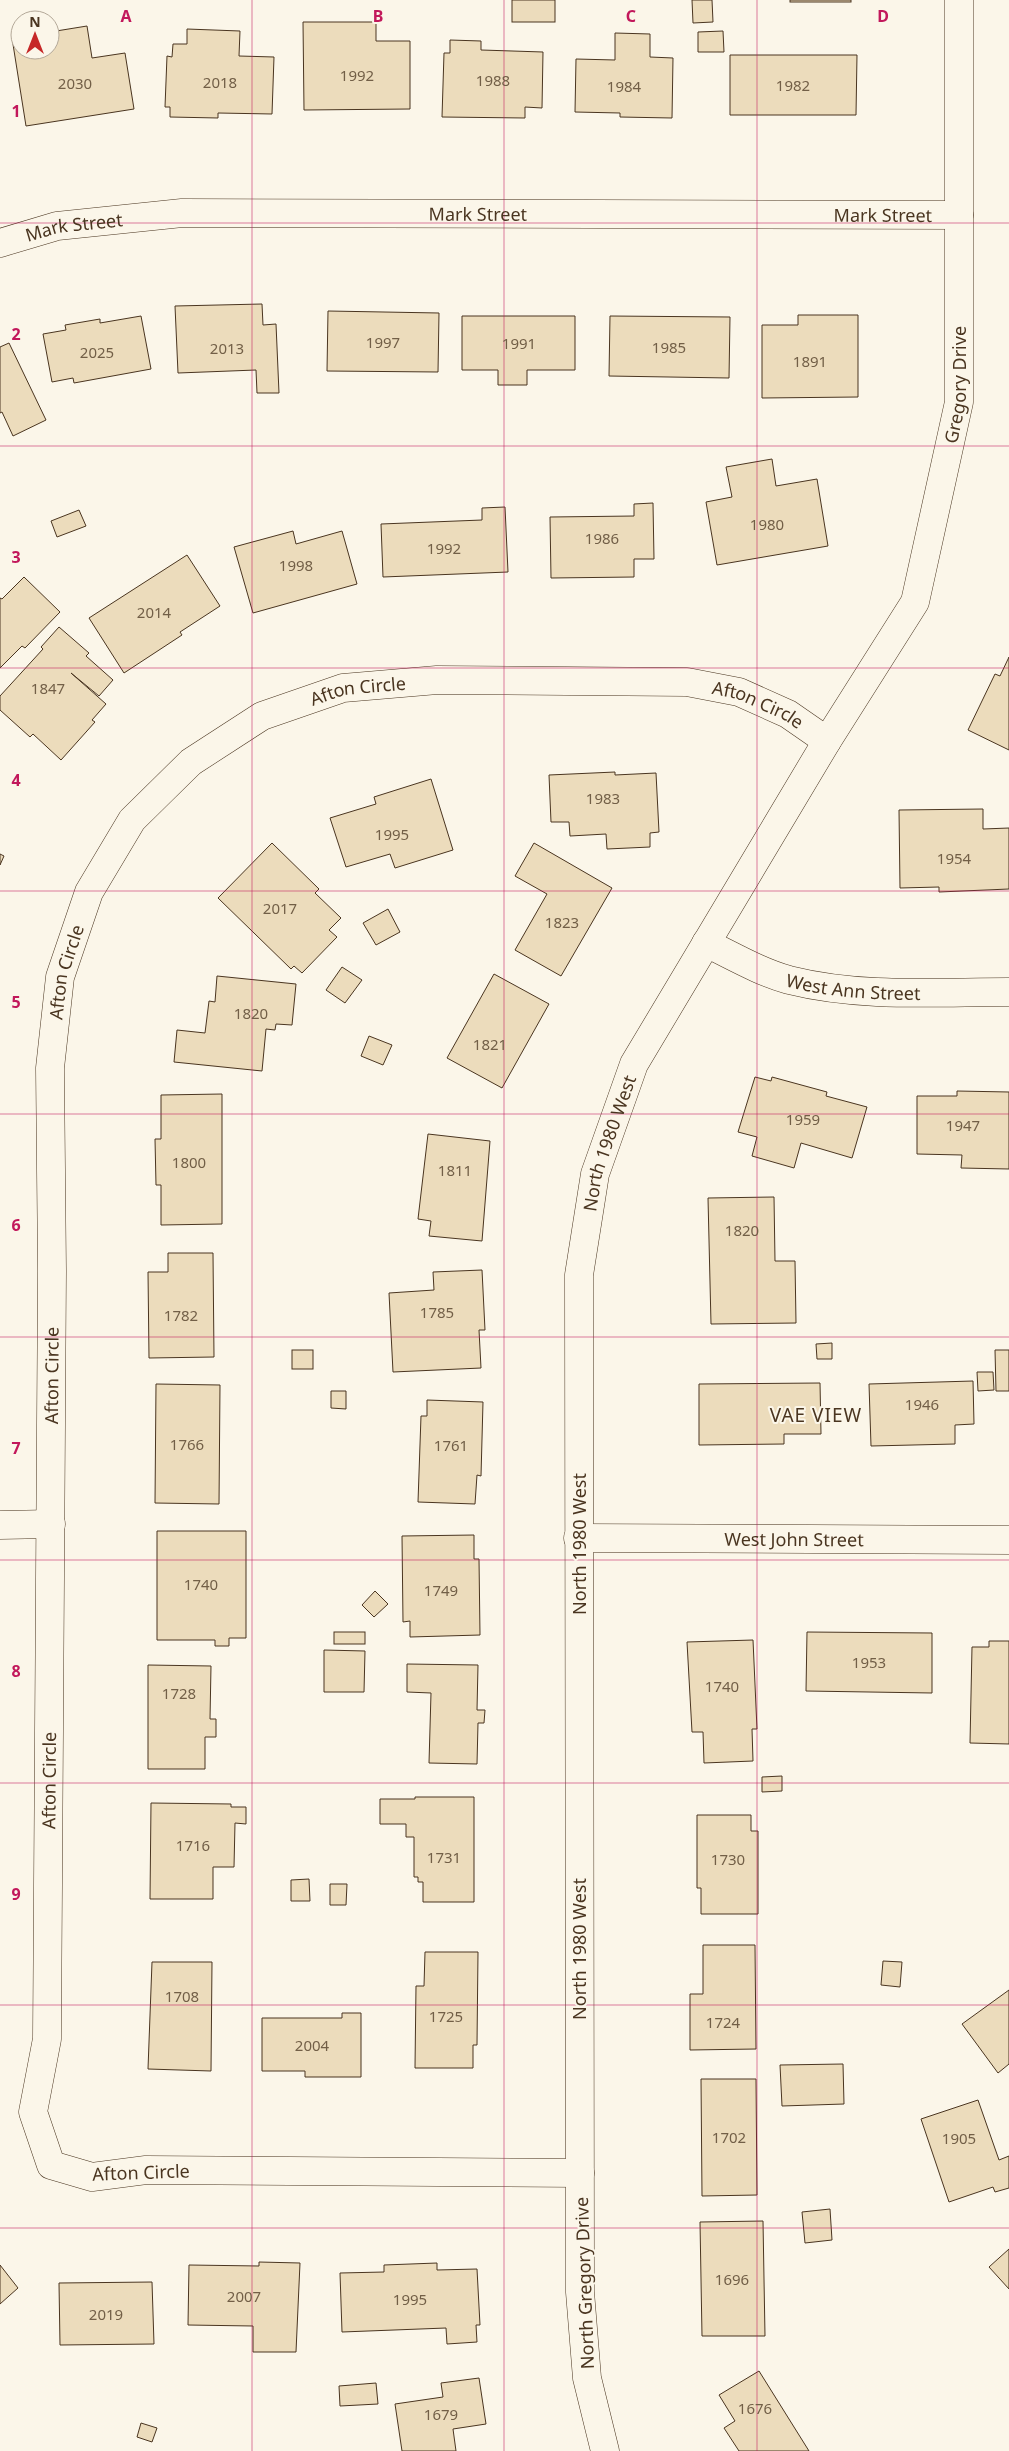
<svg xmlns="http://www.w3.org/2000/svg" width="1009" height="2451" viewBox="0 0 1009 2451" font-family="'Noto Sans',sans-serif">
  <rect width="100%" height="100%" fill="#fbf6e9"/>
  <g fill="#ecdcbc" stroke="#4a3520">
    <rect x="512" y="0" width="43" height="22"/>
    <polygon points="692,0 712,0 713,22 693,23"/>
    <rect x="790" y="0" width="61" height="2"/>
    <polygon points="303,22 376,22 376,41 410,41 410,109 304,110"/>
    <polygon points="87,26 92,58 125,53 134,109 26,126 12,38 20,37 20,50 50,50 50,32"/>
    <polygon points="187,29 240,31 239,56 274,57 272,114 218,113 218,118 170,117 170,107 165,107 167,56 172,57 173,44 187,44"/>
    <polygon points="723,31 724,52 698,52 698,32"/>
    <polygon points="615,33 650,34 650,57 673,58 672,118 620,117 620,113 575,112 576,59 615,60"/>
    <polygon points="450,40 481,41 481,50 543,52 542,108 525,107 525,118 442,117 444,53 450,53"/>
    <polygon points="730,55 857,55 856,115 730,115"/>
    <polygon points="262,304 263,325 276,324 279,393 257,393 256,370 178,373 175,306"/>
    <polygon points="328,311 439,313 438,372 327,371"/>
    <polygon points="798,315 858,315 858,397 762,398 762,325 798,325"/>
    <polygon points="141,316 151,369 74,383 73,378 52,382 43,334 66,330 65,325 100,319 100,323"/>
    <polygon points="462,316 575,316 575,370 527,370 527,385 498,385 498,370 462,370"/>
    <polygon points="610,316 730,317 729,378 609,376"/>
    <polygon points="9,343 46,420 13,436 2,412 0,413 0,347"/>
    <polygon points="772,459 776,486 817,479 828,546 717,565 706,502 732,497 726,467"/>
    <polygon points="653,503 654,559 634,559 634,577 551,578 550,517 634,516 634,504"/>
    <polygon points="505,507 508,572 383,577 381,524 482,520 482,508"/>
    <polygon points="79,510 86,526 57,537 51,521"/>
    <polygon points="293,531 296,544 342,531 357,584 253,613 234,547"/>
    <polygon points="187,555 220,606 180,632 182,635 124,673 89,618"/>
    <polygon points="24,577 60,612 25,648 22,646 0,668 0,598 2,599"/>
    <polygon points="59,627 89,653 86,656 113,680 99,696 71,673 106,704 92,720 95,722 61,760 33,734 30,737 0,710 0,696 43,649 41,647"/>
    <polygon points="1009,657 1009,750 968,730 995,674 1000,676"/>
    <polygon points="615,772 615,775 656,773 659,832 650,833 650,847 607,849 606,834 570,836 569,822 551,822 549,775"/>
    <polygon points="431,779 453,850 395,868 390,854 346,867 330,818 376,804 374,797"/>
    <polygon points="983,809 983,829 1009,828 1009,889 939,892 939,887 900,888 899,810"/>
    <polygon points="272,843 319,889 315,893 341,918 329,930 337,937 302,973 294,966 291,969 218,898"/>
    <polygon points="534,843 612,888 561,976 515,950 547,894 515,876"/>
    <polygon points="0,854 4,856 0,865"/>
    <polygon points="388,909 400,932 376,945 363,923"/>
    <polygon points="342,967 362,980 345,1003 326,990"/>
    <polygon points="494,974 549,1004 502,1088 447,1058"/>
    <polygon points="217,976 296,984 292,1025 276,1024 275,1030 266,1029 262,1071 174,1062 177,1030 205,1033 209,1001 215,1002"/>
    <polygon points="369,1036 392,1045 383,1065 361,1056"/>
    <polygon points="755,1077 771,1081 772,1077 827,1092 826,1096 867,1107 852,1158 801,1143 794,1168 752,1156 757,1137 738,1132"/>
    <polygon points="957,1091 1009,1092 1009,1169 961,1168 962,1155 917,1154 917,1096 957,1096"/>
    <polygon points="222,1094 222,1224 161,1225 161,1185 156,1185 155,1139 161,1139 161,1095"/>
    <polygon points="428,1134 490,1141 482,1241 429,1236 431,1221 418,1219"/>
    <polygon points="774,1197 775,1261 795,1261 796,1323 711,1324 708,1198"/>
    <polygon points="168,1253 213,1253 214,1357 149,1358 148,1272 168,1272"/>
    <polygon points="482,1270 485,1330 479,1330 481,1368 393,1372 389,1293 434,1290 433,1272"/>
    <polygon points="832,1343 832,1359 817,1359 816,1344"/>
    <rect x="292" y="1350" width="21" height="19"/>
    <polygon points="995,1350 1009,1350 1009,1391 996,1391"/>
    <polygon points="977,1372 993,1372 994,1390 978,1391"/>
    <polygon points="973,1381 974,1424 955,1425 955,1444 871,1446 869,1384"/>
    <polygon points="820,1383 821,1434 784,1434 784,1444 699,1445 699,1384"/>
    <polygon points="156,1384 220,1385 219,1504 155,1503"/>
    <polygon points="331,1391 346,1391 346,1409 331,1408"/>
    <polygon points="427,1400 483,1402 481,1476 477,1475 475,1504 418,1502 421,1416 427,1416"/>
    <polygon points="157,1531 246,1531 246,1638 229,1638 229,1646 215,1646 215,1640 157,1640"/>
    <polygon points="474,1535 474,1559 479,1559 480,1635 410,1637 410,1621 403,1622 402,1536"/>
    <polygon points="375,1591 388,1604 374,1617 362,1605"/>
    <rect x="334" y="1632" width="31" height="12"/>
    <polygon points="807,1632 932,1633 932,1693 806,1691"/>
    <polygon points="753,1640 757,1729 752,1729 753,1761 704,1763 703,1732 692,1732 687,1642"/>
    <polygon points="989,1641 1009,1641 1009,1744 970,1743 972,1647 989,1647"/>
    <polygon points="324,1650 365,1651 364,1692 324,1692"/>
    <polygon points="407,1664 478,1665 477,1710 485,1710 484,1723 478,1723 477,1764 429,1763 431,1693 407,1692"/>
    <polygon points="148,1665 211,1666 210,1719 216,1719 216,1737 205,1737 205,1769 148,1769"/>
    <polygon points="782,1776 782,1791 762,1792 762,1777"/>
    <polygon points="415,1797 474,1797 474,1902 423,1902 423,1882 418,1882 418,1877 414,1877 414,1837 406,1837 406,1824 380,1824 380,1799 415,1799"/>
    <polygon points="151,1803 231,1804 231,1807 246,1807 246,1824 235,1823 234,1867 213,1867 213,1899 150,1899"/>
    <polygon points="697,1815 751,1815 751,1831 758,1831 758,1914 701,1914 701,1888 697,1888"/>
    <polygon points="309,1879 310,1901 291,1901 291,1880"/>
    <polygon points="330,1884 347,1884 346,1905 330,1905"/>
    <polygon points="703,1945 755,1945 756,2049 690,2050 690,1994 703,1994"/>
    <polygon points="425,1952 478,1952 477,2045 473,2045 473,2068 415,2068 416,1986 424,1986"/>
    <polygon points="883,1961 902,1962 900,1987 881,1985"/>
    <polygon points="152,1962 212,1962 211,2071 148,2069"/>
    <polygon points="1009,1990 1009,2064 998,2073 962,2024"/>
    <polygon points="342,2013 361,2013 361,2077 305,2077 305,2071 262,2071 262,2018 342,2018"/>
    <polygon points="843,2064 844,2104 782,2106 780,2065"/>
    <polygon points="701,2079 756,2079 757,2195 702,2196"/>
    <polygon points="978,2100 999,2160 1009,2156 1009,2188 995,2192 993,2187 949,2202 921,2119"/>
    <polygon points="830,2209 832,2240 805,2243 802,2212"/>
    <polygon points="763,2221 765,2336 702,2336 700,2222"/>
    <polygon points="1009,2249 1009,2289 989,2267"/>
    <polygon points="259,2262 300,2263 296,2352 253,2352 253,2326 188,2325 189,2265 259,2266"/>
    <polygon points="437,2263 437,2270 477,2269 480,2325 476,2325 477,2342 447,2344 446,2328 342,2332 340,2273 384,2272 384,2265"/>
    <polygon points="0,2265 18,2288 0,2304"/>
    <polygon points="152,2282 154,2344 60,2345 59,2283"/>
    <polygon points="759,2371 809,2451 739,2451 724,2428 735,2421 719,2395"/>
    <polygon points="479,2378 486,2424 453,2429 456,2451 402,2451 395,2404 443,2397 441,2383"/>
    <polygon points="376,2383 378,2404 340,2406 339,2386"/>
    <polygon points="141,2423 157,2428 152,2442 137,2437"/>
  </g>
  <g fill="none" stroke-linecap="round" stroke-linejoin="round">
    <defs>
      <g id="street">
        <path id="s1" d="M 0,243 L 57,226 L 182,213 L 959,215"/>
        <path id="s2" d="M 706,943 C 733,956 760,972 789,980 C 861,998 936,992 1009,992"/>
        <polyline points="0,1525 51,1524"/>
        <path id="s3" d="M 578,1538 L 1009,1540"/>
        <path id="s4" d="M 580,2173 L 146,2170 L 92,2177 L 51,2165 L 33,2112 L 47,2039 L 52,1271 L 50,1068 L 60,977 L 89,892 L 132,820 L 191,762 L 262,716 L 343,688 L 437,680 L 687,682 L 739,692 L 788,714 L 827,741"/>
        <path id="s5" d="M 605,2451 L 587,2378 L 580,2292 L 579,1275 L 595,1174 L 634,1064 L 827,741 L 915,602 L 959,402 L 959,0"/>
      </g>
    </defs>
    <use href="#street" stroke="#4a3520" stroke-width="29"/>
    <use href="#street" stroke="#fbf6e9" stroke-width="28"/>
  </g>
  <path fill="none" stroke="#c2185b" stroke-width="1" stroke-opacity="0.55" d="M 252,0 L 252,2451M 504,0 L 504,2451M 757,0 L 757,2451M 0,223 L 1009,223M 0,446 L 1009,446M 0,668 L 1009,668M 0,891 L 1009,891M 0,1114 L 1009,1114M 0,1337 L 1009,1337M 0,1560 L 1009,1560M 0,1783 L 1009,1783M 0,2005 L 1009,2005M 0,2228 L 1009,2228"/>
  <g text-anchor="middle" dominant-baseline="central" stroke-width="4" stroke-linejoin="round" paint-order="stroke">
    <g font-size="15" fill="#725f47">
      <text x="357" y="75">1992</text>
      <text x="493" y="80">1988</text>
      <text x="220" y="82">2018</text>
      <text x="75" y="83">2030</text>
      <text x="793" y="85">1982</text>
      <text x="624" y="86">1984</text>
      <text x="383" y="342">1997</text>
      <text x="519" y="343">1991</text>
      <text x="669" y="347">1985</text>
      <text x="227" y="348">2013</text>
      <text x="97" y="352">2025</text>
      <text x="810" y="361">1891</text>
      <text x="767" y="524">1980</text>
      <text x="602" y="538">1986</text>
      <text x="444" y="548">1992</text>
      <text x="296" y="565">1998</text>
      <text x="154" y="612">2014</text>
      <text x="48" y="688">1847</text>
      <text x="603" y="798">1983</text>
      <text x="392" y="834">1995</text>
      <text x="954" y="858">1954</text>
      <text x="280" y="908">2017</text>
      <text x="562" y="922">1823</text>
      <text x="251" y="1013">1820</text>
      <text x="490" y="1044">1821</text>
      <text x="803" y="1119">1959</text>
      <text x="963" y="1125">1947</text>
      <text x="189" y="1162">1800</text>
      <text x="455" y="1170">1811</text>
      <text x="742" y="1230">1820</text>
      <text x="437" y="1312">1785</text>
      <text x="181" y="1315">1782</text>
      <text x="922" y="1404">1946</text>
      <text x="187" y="1444">1766</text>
      <text x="451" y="1445">1761</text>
      <text x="201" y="1584">1740</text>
      <text x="441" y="1590">1749</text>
      <text x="869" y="1662">1953</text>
      <text x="722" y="1686">1740</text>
      <text x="179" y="1693">1728</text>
      <text x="193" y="1845">1716</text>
      <text x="444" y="1857">1731</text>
      <text x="728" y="1859">1730</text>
      <text x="182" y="1996">1708</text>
      <text x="446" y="2016">1725</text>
      <text x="723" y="2022">1724</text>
      <text x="312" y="2045">2004</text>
      <text x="729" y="2137">1702</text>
      <text x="959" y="2138">1905</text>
      <text x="732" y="2279">1696</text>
      <text x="244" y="2296">2007</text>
      <text x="410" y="2299">1995</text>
      <text x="106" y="2314">2019</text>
      <text x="755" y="2408">1676</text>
      <text x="441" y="2414">1679</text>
    </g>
    <g font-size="18" fill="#4a3520" stroke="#fbf6e9">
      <text stroke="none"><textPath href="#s1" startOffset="481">Mark Street</textPath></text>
      <text stroke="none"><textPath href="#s1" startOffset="886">Mark Street</textPath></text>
      <text stroke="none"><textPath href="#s1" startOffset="76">Mark Street</textPath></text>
      <text stroke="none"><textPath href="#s5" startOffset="2160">Gregory Drive</textPath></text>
      <text stroke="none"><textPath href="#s4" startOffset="2165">Afton Circle</textPath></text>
      <text stroke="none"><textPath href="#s4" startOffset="2570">Afton Circle</textPath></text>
      <text stroke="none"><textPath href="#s4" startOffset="1730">Afton Circle</textPath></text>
      <text stroke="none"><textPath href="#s2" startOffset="156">West Ann Street</textPath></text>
      <text stroke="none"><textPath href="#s5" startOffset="1314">North 1980 West</textPath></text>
      <text stroke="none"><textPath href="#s4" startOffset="1325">Afton Circle</textPath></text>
      <text stroke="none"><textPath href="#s3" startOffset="216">West John Street</textPath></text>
      <text transform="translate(579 1544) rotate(-90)">North 1980 West</text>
      <text stroke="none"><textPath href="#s4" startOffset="920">Afton Circle</textPath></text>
      <text transform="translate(579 1949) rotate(-90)">North 1980 West</text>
      <text transform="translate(141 2172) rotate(-2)">Afton Circle</text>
      <text transform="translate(584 2283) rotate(-92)">North Gregory Drive</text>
    </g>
    <g font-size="19" letter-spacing="1" fill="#4a3520" stroke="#fbf6e9">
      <text x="816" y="1415">VAE VIEW</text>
    </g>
  </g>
  <g font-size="16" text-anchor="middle" font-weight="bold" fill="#c2185b" stroke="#fbf6e9" stroke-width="4" stroke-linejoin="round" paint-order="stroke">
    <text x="126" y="22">A</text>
    <text x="378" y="22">B</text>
    <text x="631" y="22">C</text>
    <text x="883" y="22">D</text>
    <text x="16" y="117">1</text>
    <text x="16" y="340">2</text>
    <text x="16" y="563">3</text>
    <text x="16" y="786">4</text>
    <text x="16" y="1008">5</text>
    <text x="16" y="1231">6</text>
    <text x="16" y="1454">7</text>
    <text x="16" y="1677">8</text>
    <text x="16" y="1900">9</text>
  </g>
  <g transform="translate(35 35)"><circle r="24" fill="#fbf6e9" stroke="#b4a999"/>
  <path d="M0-4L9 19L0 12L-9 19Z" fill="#c62828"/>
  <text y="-8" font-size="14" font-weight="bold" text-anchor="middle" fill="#4a3520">N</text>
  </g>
</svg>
